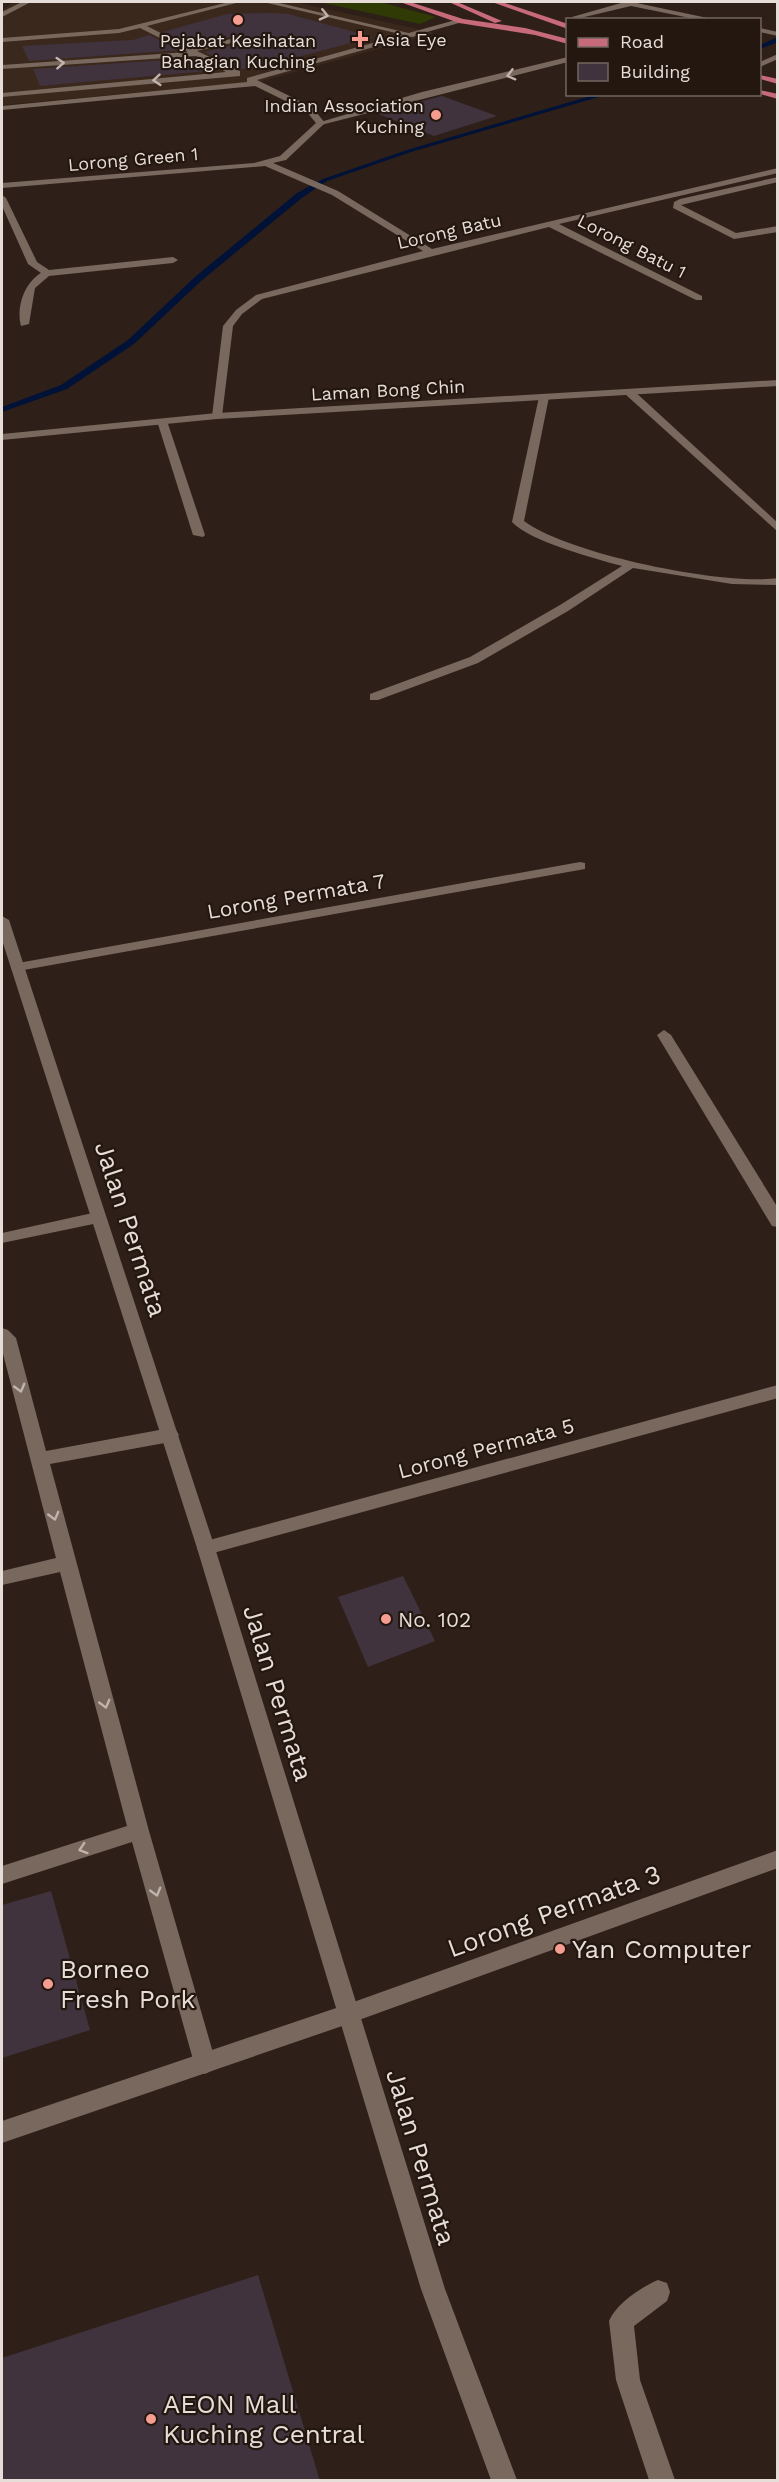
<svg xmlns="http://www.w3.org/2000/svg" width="779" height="2482" viewBox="0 0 779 2482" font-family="'Work Sans',sans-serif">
  <rect width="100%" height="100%" fill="#2e2018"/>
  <polygon fill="#3b281c" points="14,2 295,2 435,33 262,81 2,105 2,10"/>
  <polygon fill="#2f3a05" points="319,2 380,2 436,17 420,24"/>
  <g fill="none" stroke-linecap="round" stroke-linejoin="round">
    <g fill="#001238" fill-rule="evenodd">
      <polygon points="778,37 778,42 760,49 760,45"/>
      <polygon points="597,94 609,94 411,152 327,181 303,197 201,281 134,344 67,389 2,412 2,407 61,385 128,340 195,277 297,193 323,179 407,150"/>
    </g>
  </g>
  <g fill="#41333e">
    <polygon points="270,13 288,14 373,37 256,68 259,68 241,69 204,52 241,43 241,35 190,46 163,32 227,14"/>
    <polygon points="149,35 180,50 29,61 22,46 133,40"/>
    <polygon points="196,58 218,70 40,86 33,69"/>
    <polygon points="442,96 497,116 434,136 376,113"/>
    <polygon points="403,1576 435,1641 368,1667 338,1597"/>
    <polygon points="51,1891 90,2030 2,2058 2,1905"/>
    <polygon points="258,2275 320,2481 2,2481 2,2358"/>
  </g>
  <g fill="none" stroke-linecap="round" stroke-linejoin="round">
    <g fill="#78685e" fill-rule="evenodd">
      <polygon points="22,2 31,2 2,17 2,12"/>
      <polygon points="229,2 240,2 147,26 190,48 240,37 240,41 197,51 240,71 240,76 2,97 2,93 226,72 196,56 2,69 2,65 188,52 140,28 119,33 2,42 2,38 119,29"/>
      <polygon points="263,2 275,2 417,35 413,37"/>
      <polygon points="621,2 632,2 717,20 700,20 631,6 576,19 572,17 621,3"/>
      <polygon points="760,28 778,32 778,36 760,32"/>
      <polygon points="568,57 568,62 321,125 317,123 422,92"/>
      <polygon points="778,177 778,182 681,205 736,233 778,226 778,232 734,239 673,208 674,202 680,199"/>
      <polygon points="2,1328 8,1330 16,1338 46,1451 170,1428 176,1430 179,1435 176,1440 170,1442 50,1464 149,1831 216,2063 213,2070 205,2074 197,2070 194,2063 132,1842 2,1884 2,1866 127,1826 60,1572 2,1585 2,1571 56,1558 2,1350"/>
    </g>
    <g fill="#78685e" fill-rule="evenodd">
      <polygon points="459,19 466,21 257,80 312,107 325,123 286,160 273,163 338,191 432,249 778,168 778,173 559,224 702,296 702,300 696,300 549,227 262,299 242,314 233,326 222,416 217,419 212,416 223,326 236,310 256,295 423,251 332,195 265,166 2,188 2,183 254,163 280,156 316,123 306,111 255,86 2,110 2,106 247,82 247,78"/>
      <polygon points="778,54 778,59 760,67 760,62"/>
      <path d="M 2,195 L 6,198 L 37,262 L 49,270 L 173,257 L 178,260 L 173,263 L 49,276 L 35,288 L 29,324 L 21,326 C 16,308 24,283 41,273 L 28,264 L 2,206 Z"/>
      <polygon points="625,390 633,390 778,523 778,532 625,394"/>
      <path d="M 544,394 L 549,397 L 524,521 C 568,554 723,586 778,578 L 778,585 L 732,584 L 633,568 L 568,611 L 478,663 L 378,700 L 370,700 L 370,694 L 470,657 L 560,605 L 622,566 C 596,559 529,541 512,522 L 539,397 Z"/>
      <polygon points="158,419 167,421 205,535 203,537 193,535 157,421"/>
      <polygon points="580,862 585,863 585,869 18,971 11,967 18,963"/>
      <polygon points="664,1030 671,1035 778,1208 778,1227 772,1226 657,1035"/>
      <polygon points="97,1212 103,1214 105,1218 103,1222 2,1243 2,1233"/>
      <polygon points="778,1385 778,1398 206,1555 199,1553 197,1548 199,1543 206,1541"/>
      <polygon points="778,1850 778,1868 348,2024 2,2143 2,2121 348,2004"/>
      <path d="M 658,2280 L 667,2283 L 670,2292 L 667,2301 L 634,2326 L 640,2380 L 675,2480 L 649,2480 L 616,2380 L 609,2321 C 616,2304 641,2287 658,2280 Z"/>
    </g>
    <g fill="#78685e" fill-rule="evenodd">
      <polygon points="778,380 778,386 217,419 2,440 2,434 217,413"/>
      <polygon points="2,916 9,920 215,1548 445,2289 517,2480 491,2480 421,2289 197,1548 2,940"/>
    </g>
    <g fill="#c76a7a" fill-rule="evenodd">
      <polygon points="400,2 410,2 463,19 525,28 568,39 568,44 535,35 459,23"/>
      <polygon points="449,2 457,2 502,21 495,23"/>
      <polygon points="492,2 502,2 568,24 568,29"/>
      <polygon points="760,75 778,79 778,84 760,79"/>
      <polygon points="760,90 778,94 778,99 760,94"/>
    </g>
  </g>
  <defs><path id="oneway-chevron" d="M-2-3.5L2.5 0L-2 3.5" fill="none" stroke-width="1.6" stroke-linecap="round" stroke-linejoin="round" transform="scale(1.5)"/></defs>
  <g stroke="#c0b4ad">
    <use href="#oneway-chevron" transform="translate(324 15) rotate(13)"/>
    <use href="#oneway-chevron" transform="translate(60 63) rotate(-4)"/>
    <use href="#oneway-chevron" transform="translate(511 75) rotate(165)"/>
    <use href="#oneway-chevron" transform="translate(157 80) rotate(175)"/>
    <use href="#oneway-chevron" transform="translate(20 1388) rotate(75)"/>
    <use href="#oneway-chevron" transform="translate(54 1516) rotate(75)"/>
    <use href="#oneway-chevron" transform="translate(105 1704) rotate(75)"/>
    <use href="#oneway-chevron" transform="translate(83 1849) rotate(162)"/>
    <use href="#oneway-chevron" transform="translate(156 1892) rotate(74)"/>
  </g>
  <g fill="#f59d90" stroke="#24170f" stroke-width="2">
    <circle cx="238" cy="20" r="6"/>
    <path d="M357 30h6v6h6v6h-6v6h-6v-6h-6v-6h6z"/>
    <circle cx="436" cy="115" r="6"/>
    <circle cx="386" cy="1619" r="6"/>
    <circle cx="560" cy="1949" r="6"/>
    <circle cx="48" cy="1984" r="6"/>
    <circle cx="151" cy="2419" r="6"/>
  </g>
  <g text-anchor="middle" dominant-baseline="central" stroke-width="4.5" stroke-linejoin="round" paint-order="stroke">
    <g font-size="18" fill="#e7ddd8" stroke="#24170f" text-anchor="start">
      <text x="374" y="39">Asia Eye</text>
      <text x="238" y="40" text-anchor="middle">Pejabat Kesihatan<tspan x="238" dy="21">Bahagian Kuching</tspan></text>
      <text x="424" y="105" text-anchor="end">Indian Association<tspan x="424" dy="21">Kuching</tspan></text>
    </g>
    <g font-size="18" fill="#e7ddd8" stroke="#24170f">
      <text transform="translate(133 159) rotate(-5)">Lorong Green 1</text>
      <text transform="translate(449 231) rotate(-13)">Lorong Batu</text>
      <text transform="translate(632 246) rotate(27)">Lorong Batu 1</text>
      <text transform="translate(388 390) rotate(-3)">Laman Bong Chin</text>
    </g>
    <g font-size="21" fill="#e7ddd8" stroke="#24170f">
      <text transform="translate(296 896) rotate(-10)">Lorong Permata 7</text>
      <text transform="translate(486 1448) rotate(-15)">Lorong Permata 5</text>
    </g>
    <g font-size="21" fill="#e7ddd8" stroke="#24170f" text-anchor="start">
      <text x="398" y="1619">No. 102</text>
    </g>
    <g font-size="26" fill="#e7ddd8" stroke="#24170f">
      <text transform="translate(131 1229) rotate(72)">Jalan Permata</text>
      <text transform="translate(278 1693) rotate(73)">Jalan Permata</text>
      <text transform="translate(554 1911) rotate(-20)">Lorong Permata 3</text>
      <text transform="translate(421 2157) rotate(73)">Jalan Permata</text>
    </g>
    <g font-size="26" fill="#e7ddd8" stroke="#24170f" text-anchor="start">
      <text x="572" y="1949">Yan Computer</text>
      <text x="60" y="1969">Borneo<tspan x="60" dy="30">Fresh Pork</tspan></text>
      <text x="163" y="2404">AEON Mall<tspan x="163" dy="30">Kuching Central</tspan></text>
    </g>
  </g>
  <rect width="779" height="2482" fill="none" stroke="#e7ddd8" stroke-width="6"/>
  <rect x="566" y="18" width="195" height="78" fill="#24170f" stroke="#72665f" stroke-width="1.5"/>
  <rect x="578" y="38" width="30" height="9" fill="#c76a7a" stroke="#72665f" stroke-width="1.5"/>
  <text x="620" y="48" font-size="18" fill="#e7ddd8">Road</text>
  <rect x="578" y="63" width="30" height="18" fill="#41333e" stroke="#72665f" stroke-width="1.5"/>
  <text x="620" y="78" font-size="18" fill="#e7ddd8">Building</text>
</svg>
